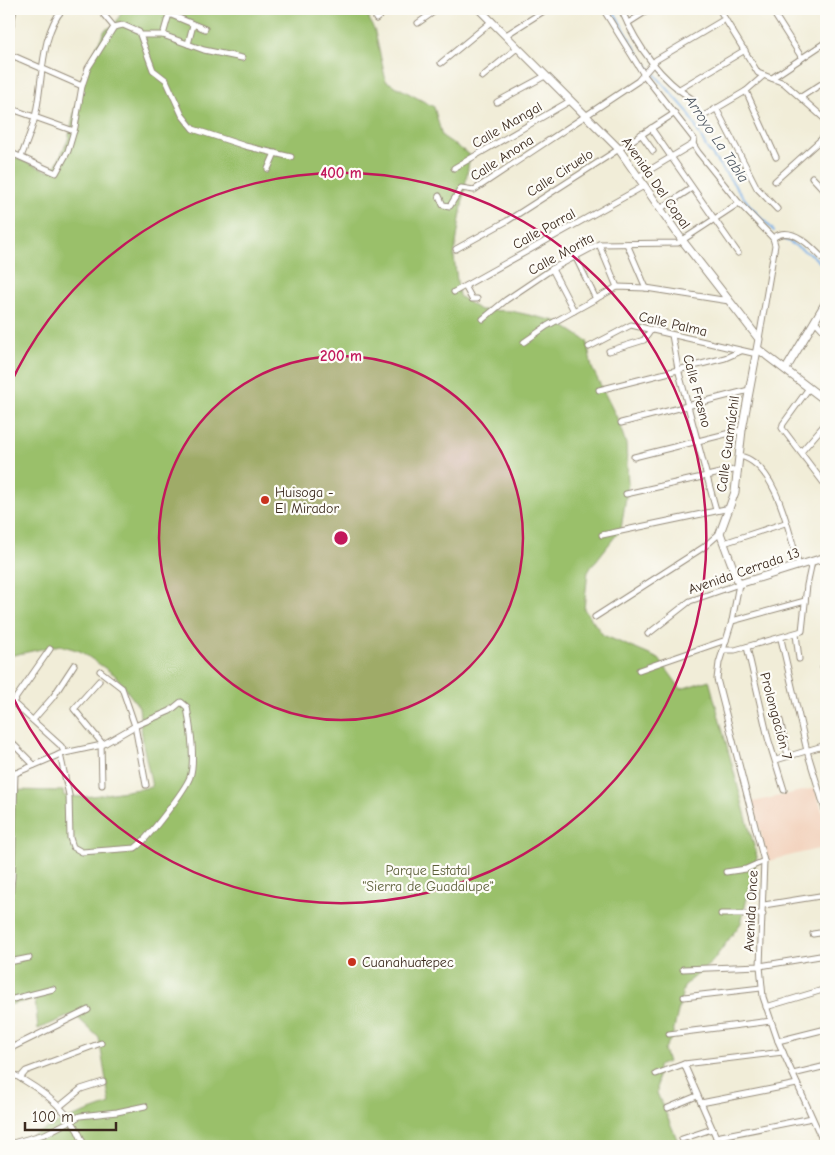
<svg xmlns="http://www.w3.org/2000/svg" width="835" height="1155" viewBox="0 0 835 1155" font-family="'Comic Neue',sans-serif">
  <rect width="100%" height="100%" fill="#fdfcf7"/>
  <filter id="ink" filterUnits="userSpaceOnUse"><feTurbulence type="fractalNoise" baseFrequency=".02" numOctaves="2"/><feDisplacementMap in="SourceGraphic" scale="10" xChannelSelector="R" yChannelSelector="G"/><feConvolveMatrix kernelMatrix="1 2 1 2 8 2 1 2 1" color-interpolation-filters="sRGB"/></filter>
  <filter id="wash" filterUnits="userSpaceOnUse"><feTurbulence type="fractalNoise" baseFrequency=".0096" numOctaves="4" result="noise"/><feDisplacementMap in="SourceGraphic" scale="20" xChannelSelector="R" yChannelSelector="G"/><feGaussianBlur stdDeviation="1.12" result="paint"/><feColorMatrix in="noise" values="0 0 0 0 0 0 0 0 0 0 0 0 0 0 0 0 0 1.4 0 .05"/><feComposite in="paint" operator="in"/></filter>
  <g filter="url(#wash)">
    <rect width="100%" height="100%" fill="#f1edd8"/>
    <polygon fill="#f3d4bf" points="815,788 826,824 826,847 768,861 753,802"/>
    <polygon fill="#9ac06b" stroke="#6a7544" points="123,9 365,9 375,32 386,81 434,107 442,136 470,155 454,257 459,296 480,310 511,311 556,321 587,341 592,368 618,420 626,444 628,484 621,529 588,571 584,609 603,635 659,659 681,689 709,680 757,857 741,923 712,962 684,986 672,1037 664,1050 668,1062 658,1066 657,1093 680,1146 9,1146 65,1120 110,1104 99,1038 74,1014 38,1029 35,999 9,1005 12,790 63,791 64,796 86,797 152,787 143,744 139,707 115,675 80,651 60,645 9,656 9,155 48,171 56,165 68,140 83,75 105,30 115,25"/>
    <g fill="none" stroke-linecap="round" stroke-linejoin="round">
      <g stroke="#78afe7" stroke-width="2">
        <polyline points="612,9 643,61 688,112 706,147 751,207 774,231"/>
        <polyline points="782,238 813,256 826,268"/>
      </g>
    </g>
  </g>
  <g filter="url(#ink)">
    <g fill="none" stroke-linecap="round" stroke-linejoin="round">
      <defs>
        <g id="street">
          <polyline points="99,9 114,27"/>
          <polyline points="603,9 644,75 694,139 693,144 698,152 739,203 773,238"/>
          <path d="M 621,9 C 636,44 659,78 692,99"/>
          <polyline points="719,9 758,73 784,83 826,120"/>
          <polyline points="771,9 802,58"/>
          <polyline points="824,9 826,13"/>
          <polyline points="169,14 205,29"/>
          <polyline points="376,19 388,9"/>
          <polyline points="418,23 438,9"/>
          <polyline points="628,23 650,9"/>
          <polyline points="141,35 163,35 204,50 242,58"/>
          <polyline points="163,35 169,14 164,9"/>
          <polyline points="506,35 547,9"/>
          <polyline points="9,36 14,9"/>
          <polyline points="188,44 193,25"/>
          <polyline points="9,54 82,86"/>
          <polyline points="441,63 492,21"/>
          <polyline points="482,77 517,48"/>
          <polyline points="772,78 826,42"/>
          <polyline points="678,90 745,50"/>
          <polyline points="746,91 776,157"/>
          <polyline points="801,97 826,81"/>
          <polyline points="497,102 545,76"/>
          <polyline points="9,108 74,131"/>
          <polyline points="716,108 757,188 777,209"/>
          <polyline points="702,117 746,91 763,76"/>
          <polyline points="651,128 738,253"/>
          <polyline points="641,134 653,151"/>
          <polyline points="9,152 56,173 68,151 75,127 82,86 88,68 114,27 123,25 139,32 153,70 166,80 182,115 193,129 245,146 291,157"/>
          <path d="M 21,157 C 26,144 32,130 35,117 C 43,85 40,33 63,9"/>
          <polyline points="454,168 570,101"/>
          <polyline points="268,169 275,153"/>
          <polyline points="638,177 693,144"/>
          <polyline points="812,177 826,192"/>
          <polyline points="775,181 826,135"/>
          <polyline points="439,196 443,205 450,206 461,188 474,190 638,81 656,60 725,19"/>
          <polyline points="660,209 692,188"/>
          <path d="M 773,238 C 792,223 815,250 826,262"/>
          <polyline points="599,244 617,287"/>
          <polyline points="627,244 646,288"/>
          <polyline points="456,249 507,221 675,113"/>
          <polyline points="576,258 596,299"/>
          <polyline points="552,269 574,311"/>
          <polyline points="465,286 472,299 477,299"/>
          <polyline points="454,292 644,186"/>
          <polyline points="483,319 506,300 552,269 599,244 678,243 739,203"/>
          <polyline points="815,321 826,333"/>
          <polyline points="672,335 678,369 716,510"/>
          <polyline points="759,339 775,245 773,238"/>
          <polyline points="524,342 547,326 617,287 646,288 729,301"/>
          <polyline points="589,347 631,325 757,354"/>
          <polyline points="609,351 644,340 651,330"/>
          <polyline points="809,388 783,424 782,428 826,486"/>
          <polyline points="599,390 725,358 741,351"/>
          <polyline points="621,423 749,390"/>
          <polyline points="801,452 826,423"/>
          <path d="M 740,456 C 777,464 789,534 799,566"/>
          <polyline points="634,457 742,430"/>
          <polyline points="626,494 738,469"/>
          <polyline points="602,535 730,508"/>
          <polyline points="724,543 785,523"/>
          <polyline points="595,617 704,547 720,533"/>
          <polyline points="732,621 805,601"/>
          <polyline points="648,634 690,601 739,584 732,621 719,663 717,679 764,861 760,966 763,997 778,1041 825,1146"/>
          <polyline points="796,634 799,659"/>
          <polyline points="781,639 807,751 826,813"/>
          <polyline points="747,647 768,738 784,790"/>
          <polyline points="723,650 735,650 802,631 807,585 812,562"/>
          <polyline points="823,668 826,667"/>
          <polyline points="639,670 726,640"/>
          <polyline points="100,671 122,688 135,726 146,785"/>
          <polyline points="99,681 74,709 101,742 102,785"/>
          <polyline points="9,699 61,746 65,753"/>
          <polyline points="13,702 50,649"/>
          <polyline points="33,720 53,697 74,665"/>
          <polyline points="780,720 788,756"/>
          <polyline points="9,740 34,765"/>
          <polyline points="776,760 826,745"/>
          <path d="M 9,776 L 56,756 L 60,754 L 102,745 L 135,726 L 170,711 L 181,702 L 187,707 C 190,725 196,760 190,777 C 185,790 147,840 135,848 L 82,852 L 73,847 L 70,838 L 69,795 L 60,754"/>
          <polyline points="726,872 746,869 764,861"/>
          <polyline points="764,905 826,895"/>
          <polyline points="9,908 12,877 15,773"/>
          <polyline points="721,914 763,914"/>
          <polyline points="813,934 826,932"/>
          <polyline points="9,962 29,958"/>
          <polyline points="683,969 760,966 826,955"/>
          <polyline points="684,997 761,988"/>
          <polyline points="9,1000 53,989"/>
          <polyline points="766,1007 826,989"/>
          <polyline points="669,1034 771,1021"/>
          <polyline points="778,1041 826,1029"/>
          <polyline points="9,1049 88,1010"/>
          <polyline points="684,1064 720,1146"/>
          <path d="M 9,1072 C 38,1087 70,1109 82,1140"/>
          <polyline points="656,1074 684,1064 783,1052"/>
          <polyline points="793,1074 826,1066"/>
          <polyline points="20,1078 26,1071 101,1043"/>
          <polyline points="701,1103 797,1084"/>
          <polyline points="59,1107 81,1089 103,1082"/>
          <polyline points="668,1108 697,1096"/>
          <polyline points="716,1137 812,1118"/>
          <polyline points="682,1139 712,1129"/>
          <polyline points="9,1144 45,1134 80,1116 117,1112 145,1106"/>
        </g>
        <g id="secondary">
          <polyline points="479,9 618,148 682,240 759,339 742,430 735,492 720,533 739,584 826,557"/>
          <polyline points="758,349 826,401"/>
          <polyline points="786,369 826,302"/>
        </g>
      </defs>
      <use href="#street" stroke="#968c7b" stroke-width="7"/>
      <use href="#secondary" stroke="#968c7b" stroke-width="9"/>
      <use href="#street" stroke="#fff" stroke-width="5"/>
      <use href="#secondary" stroke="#fff" stroke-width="7"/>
    </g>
  </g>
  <circle cx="341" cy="538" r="182" fill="#c2185b" fill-opacity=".12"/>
  <g fill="none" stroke="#c2185b" stroke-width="2.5">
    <circle cx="341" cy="538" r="182"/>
    <path d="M9 387A365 365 0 1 1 9 689"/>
  </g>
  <g fill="#c8321e" stroke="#fdfcf7" stroke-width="2">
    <circle cx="265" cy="500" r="5"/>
    <circle cx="352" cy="962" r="5"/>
  </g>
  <g text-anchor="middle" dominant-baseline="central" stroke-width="4.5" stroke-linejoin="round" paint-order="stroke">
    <g font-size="14" fill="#3b2a1e" stroke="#fdfcf7">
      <text transform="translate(507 125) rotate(-30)">Calle Mangal</text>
      <text transform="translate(502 158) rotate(-33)">Calle Anona</text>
      <text transform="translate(560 173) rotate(-33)">Calle Ciruelo</text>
      <text transform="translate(656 183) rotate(55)">Avenida Del Copal</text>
      <text transform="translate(544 229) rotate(-29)">Calle Parral</text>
      <text transform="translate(561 254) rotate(-29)">Calle Morita</text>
      <text transform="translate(673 324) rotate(13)">Calle Palma</text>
      <text transform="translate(697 391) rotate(75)">Calle Fresno</text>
      <text transform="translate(728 444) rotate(-82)">Calle Guamúchil</text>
      <text transform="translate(744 571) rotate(-19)">Avenida Cerrada 13</text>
      <text transform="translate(776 716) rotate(75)">Prolongación 7</text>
      <text transform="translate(751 911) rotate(-87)">Avenida Once</text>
    </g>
    <g font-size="14" fill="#3b2a1e" stroke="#fdfcf7" text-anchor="start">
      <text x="275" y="492">Huisoga -<tspan x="275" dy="16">El Mirador</tspan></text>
      <text x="362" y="962">Cuanahuatepec</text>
    </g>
    <g font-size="14" fill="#5c5e39" stroke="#fdfcf7">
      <text x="428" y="870">Parque Estatal<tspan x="428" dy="16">"Sierra de Guadalupe"</tspan></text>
    </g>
    <g font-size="15" font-style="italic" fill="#505964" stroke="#fdfcf7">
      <text transform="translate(717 139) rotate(56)">Arroyo La Tabla</text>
    </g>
  </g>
  <circle cx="341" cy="538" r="8" fill="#c2185b" stroke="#fdfcf7" stroke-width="2.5"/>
  <g font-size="15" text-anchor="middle" font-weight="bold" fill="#c2185b" stroke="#fdfcf7" stroke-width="4.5" stroke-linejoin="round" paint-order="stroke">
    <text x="341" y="178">400 m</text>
    <text x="341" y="361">200 m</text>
  </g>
  <rect width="835" height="1155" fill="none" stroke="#fdfcf7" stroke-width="30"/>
  <path d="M25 1122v8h91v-8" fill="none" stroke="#3b2a1e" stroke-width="2.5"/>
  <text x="32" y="1122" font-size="15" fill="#3b2a1e" stroke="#fdfcf7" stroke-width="4" paint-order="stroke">100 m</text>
</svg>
